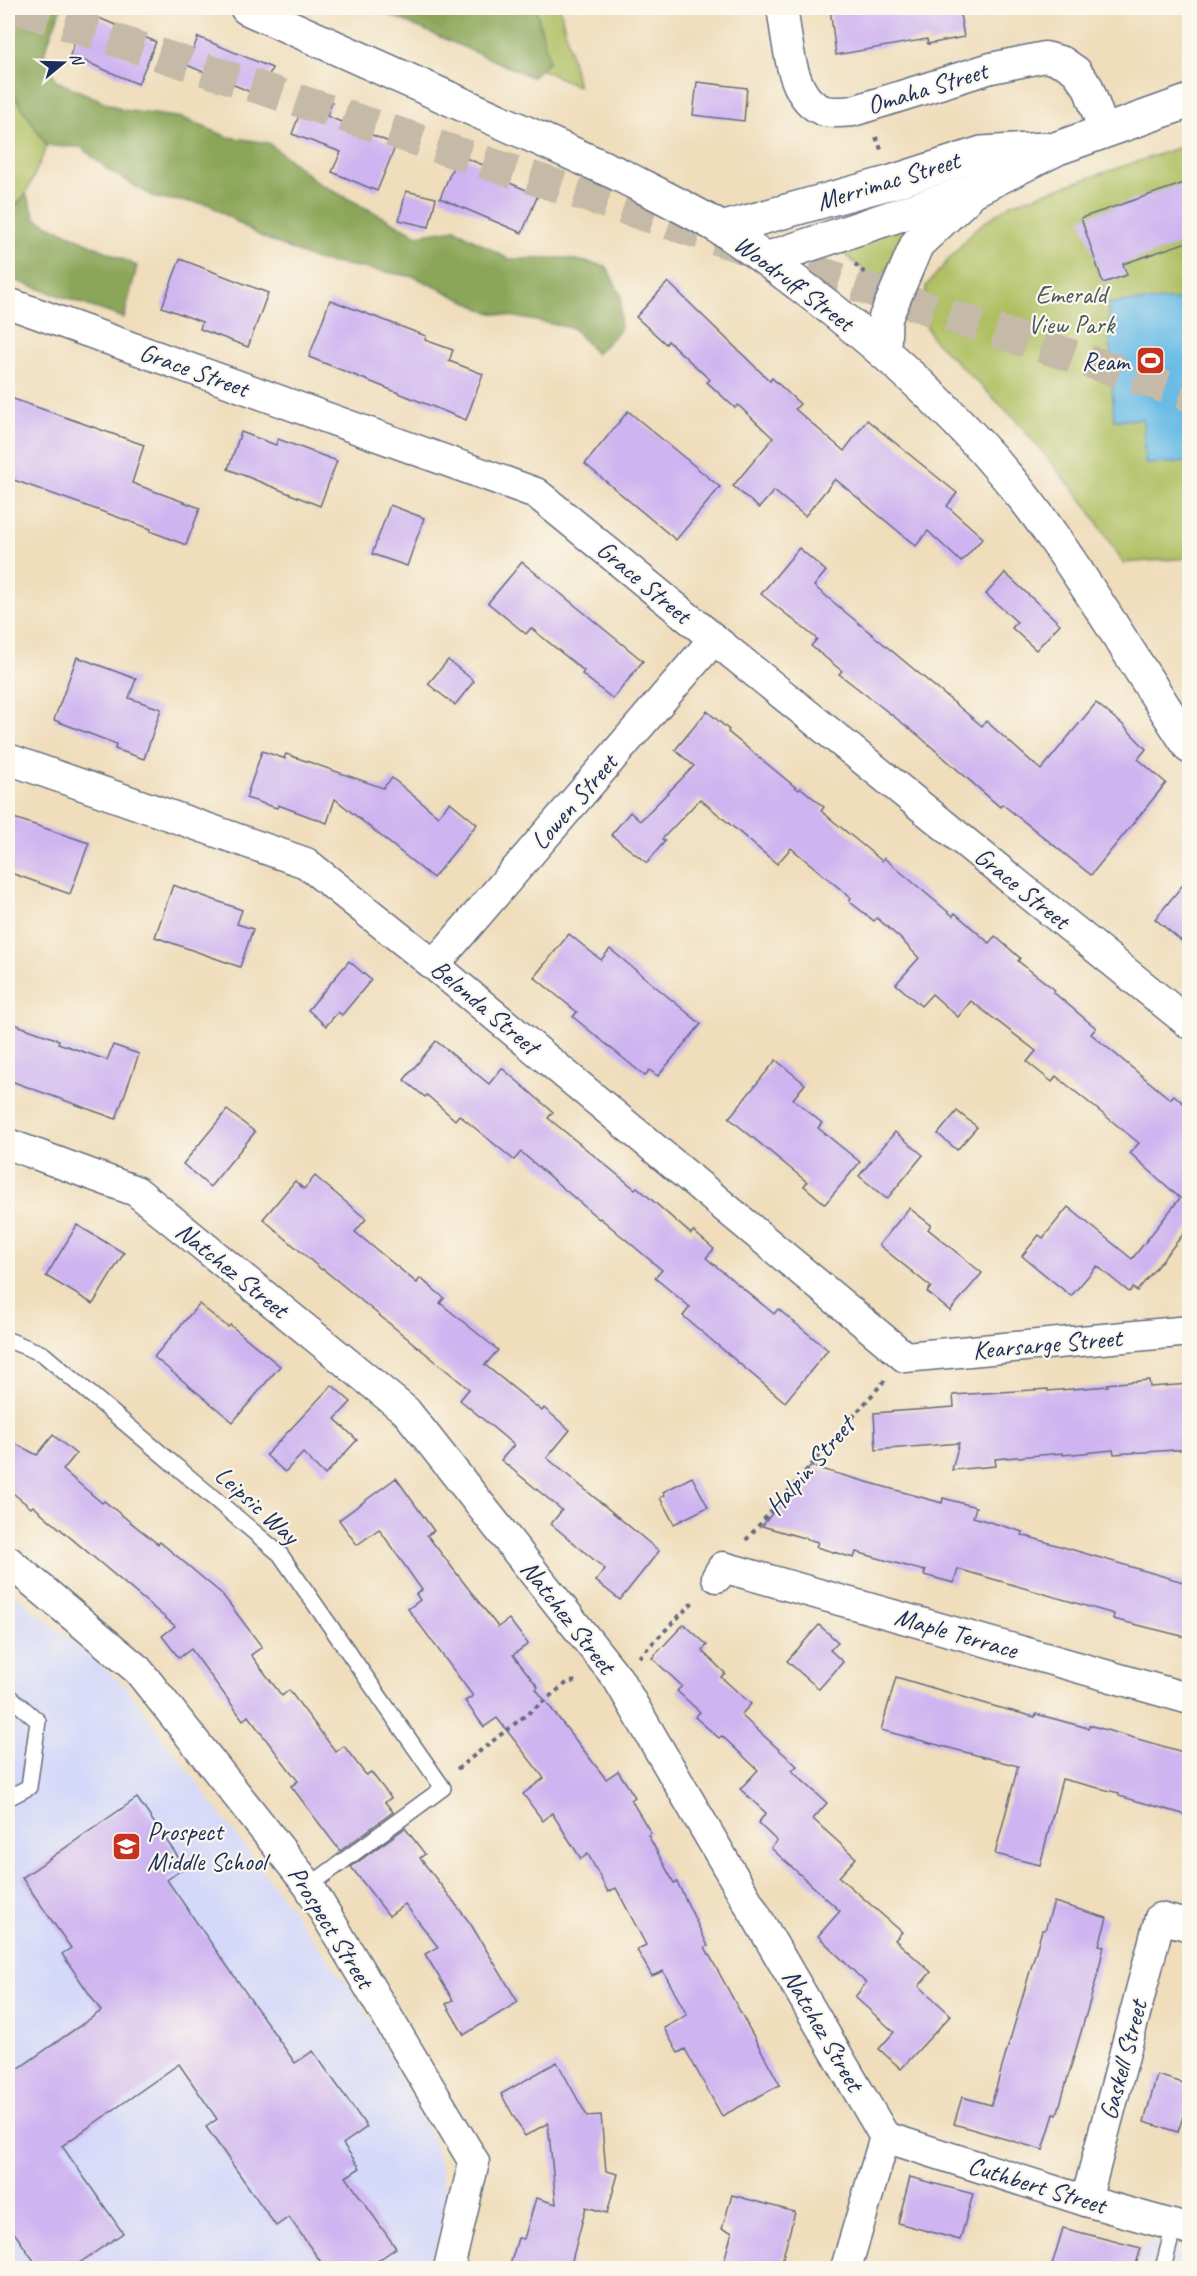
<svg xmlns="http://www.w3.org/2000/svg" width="1197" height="2276" viewBox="0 0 1197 2276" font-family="Caveat,sans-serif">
  <rect width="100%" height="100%" fill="#fbf7ec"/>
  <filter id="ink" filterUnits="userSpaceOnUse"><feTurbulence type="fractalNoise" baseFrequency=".0167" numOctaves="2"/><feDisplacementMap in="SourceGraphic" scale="12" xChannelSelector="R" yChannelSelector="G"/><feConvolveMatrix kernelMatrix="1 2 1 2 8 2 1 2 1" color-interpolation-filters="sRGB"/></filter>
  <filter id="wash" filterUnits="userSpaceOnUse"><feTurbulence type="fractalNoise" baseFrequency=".008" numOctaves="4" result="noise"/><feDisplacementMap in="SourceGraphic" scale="24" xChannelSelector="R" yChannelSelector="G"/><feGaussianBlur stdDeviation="1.35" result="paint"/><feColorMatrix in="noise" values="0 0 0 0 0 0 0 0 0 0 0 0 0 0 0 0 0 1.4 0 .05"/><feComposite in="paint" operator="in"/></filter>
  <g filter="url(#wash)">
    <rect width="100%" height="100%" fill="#efddbb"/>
    <g fill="#d4d8f9">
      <polygon points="8,1588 126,1687 362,2005 435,2144 447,2200 430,2268 8,2268"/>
      <polygon points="1145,2242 1189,2255 1189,2268 1138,2268"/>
    </g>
    <g fill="#afbf62" stroke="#657760" stroke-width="1.5">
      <polygon points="402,8 560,8 578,86"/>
      <polygon points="8,88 18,101 47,146 26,194 8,214"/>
      <polygon points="1189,144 1189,558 1123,563 1086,505 1017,421 932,338 923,319 926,286 975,229 1011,204"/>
      <polygon points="922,218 879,283 835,246"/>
    </g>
    <g fill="#8ba658" stroke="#536a5b" stroke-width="1.5">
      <polygon points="8,8 61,8 44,53 56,81 123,110 183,118 228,137 268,143 320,184 417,235 455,229 508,259 565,258 606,266 621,296 620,330 596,354 573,328 488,312 415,277 316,260 260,236 208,204 156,198 108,170 81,147 47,146 18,101 8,88"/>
      <polygon points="374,8 536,8 549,61 532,77"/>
      <polygon points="26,194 36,219 137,266 124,318 8,278 8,214"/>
    </g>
    <polygon fill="#6bbce6" stroke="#4376a2" stroke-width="1.5" points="1189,299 1189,462 1145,464 1143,419 1114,420 1108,303"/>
    <g id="blocks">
      <g fill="#ceb4f0">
        <polygon points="830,8 959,8 964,37 928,44 927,39 836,55"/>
        <polygon points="87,13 156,42 138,84 70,55"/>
        <polygon points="198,37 272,68 260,96 187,65"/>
        <polygon points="697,82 747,88 744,121 693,115"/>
        <polygon points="308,92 332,102 327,116 396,145 377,191 332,172 341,152 292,134"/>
        <polygon points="458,155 488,167 486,173 538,195 522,233 440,198"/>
        <polygon points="1190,181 1190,241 1123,264 1127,275 1103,283 1081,218"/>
        <polygon points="406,191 436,198 429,227 399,220"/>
        <polygon points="180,259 268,293 248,347 200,329 202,322 162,307"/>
        <polygon points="668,282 770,381 772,378 800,404 795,409 844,451 867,420 957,493 947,506 983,538 961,562 928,531 916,546 835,479 805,516 774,491 759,508 733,486 773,438 738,405 735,408 707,382 710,380 668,341 666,344 636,317"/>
        <polygon points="330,300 426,336 425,340 453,350 449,361 483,374 466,420 309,357"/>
        <polygon points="8,397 144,445 132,483 200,508 186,545 150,531 151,529 8,478"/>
        <polygon points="628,411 720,487 676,540 585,464"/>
        <polygon points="241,432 276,445 278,439 337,461 320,506 228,469"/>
        <polygon points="390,505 424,518 407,566 372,554"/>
        <polygon points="799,548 826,571 814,586 982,726 986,721 1041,770 1096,703 1122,724 1146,749 1138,759 1166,783 1091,875 1002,804 1000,807 919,736 839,674 842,671 811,646 817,639 761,594"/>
        <polygon points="522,562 643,661 613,699 582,674 584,671 531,628 526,634 488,603"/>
        <polygon points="1005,573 1060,624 1036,650 1012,628 1017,622 986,594"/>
        <polygon points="77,657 136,679 129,698 161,709 144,759 115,749 116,744 54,720"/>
        <polygon points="448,660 474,681 455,705 428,684"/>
        <polygon points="707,711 729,730 728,732 799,790 801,788 824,807 821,811 882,861 884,858 953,916 955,913 989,943 995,936 1020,958 1018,961 1055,990 1053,992 1096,1028 1091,1034 1170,1099 1174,1095 1190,1109 1190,1226 1137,1291 1133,1288 1129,1292 1097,1266 1071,1296 1022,1256 1039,1235 1043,1238 1068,1207 1132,1259 1180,1198 1130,1153 1139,1143 1056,1076 1052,1082 1027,1062 1036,1051 971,1001 958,1017 932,994 921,1006 896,984 919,958 901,939 877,918 874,921 849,901 851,898 791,848 777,864 700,799 662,839 665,841 647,863 611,835 630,812 640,821 694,766 675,750"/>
        <polygon points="262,751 286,759 284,758 286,754 383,788 392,778 438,816 450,802 477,824 433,878 335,799 327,823 278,805 277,808 246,798"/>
        <polygon points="8,816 89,843 70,894 8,872"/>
        <polygon points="1190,876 1190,948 1155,919"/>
        <polygon points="173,885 242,910 237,924 253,929 240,967 155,937"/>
        <polygon points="569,934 601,960 610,949 701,1024 658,1076 649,1070 645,1076 573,1017 577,1012 534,977"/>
        <polygon points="349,961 371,980 342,1015 338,1012 326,1026 308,1010"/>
        <polygon points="8,1022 59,1040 58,1043 107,1060 113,1045 139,1054 116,1119 8,1080"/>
        <polygon points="436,1041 489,1084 502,1068 553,1112 548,1118 635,1189 637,1187 691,1234 693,1231 714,1249 706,1258 774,1314 778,1309 828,1350 785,1402 683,1316 690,1307 655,1278 662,1270 600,1218 599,1219 521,1152 514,1160 459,1115 455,1120 427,1095 425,1097 404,1080"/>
        <polygon points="776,1060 805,1084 793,1099 822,1123 818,1128 860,1162 825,1204 804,1186 807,1182 729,1118"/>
        <polygon points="227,1110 255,1132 210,1187 183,1164"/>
        <polygon points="957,1111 977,1127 957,1150 938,1134"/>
        <polygon points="895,1132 923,1155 887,1199 859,1176"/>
        <polygon points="315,1176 366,1219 355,1232 417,1283 420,1278 444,1298 440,1303 498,1350 485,1365 542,1411 544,1408 570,1430 547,1458 659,1551 620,1600 596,1581 605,1569 551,1524 562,1510 501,1460 514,1445 460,1400 469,1389 323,1269 322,1270 263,1219 295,1181 304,1189"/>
        <polygon points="909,1208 931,1225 928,1229 982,1273 950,1311 927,1292 931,1287 879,1245"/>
        <polygon points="77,1225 124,1253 93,1304 46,1276"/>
        <polygon points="199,1304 228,1327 230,1325 280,1366 233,1422 154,1357"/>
        <polygon points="1149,1380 1150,1387 1190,1384 1190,1449 1114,1454 1113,1450 1063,1455 1063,1453 995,1459 996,1466 952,1470 959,1443 876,1450 874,1413 954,1407 953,1395 1048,1389 1048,1391 1108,1386 1107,1384"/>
        <polygon points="332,1385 351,1402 335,1419 357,1440 325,1475 303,1453 285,1472 266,1455"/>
        <polygon points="53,1435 76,1454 63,1470 102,1503 104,1501 158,1544 160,1542 222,1594 262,1647 251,1655 282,1696 289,1690 336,1752 344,1746 366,1775 371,1772 391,1798 385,1802 393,1812 340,1851 291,1786 298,1781 248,1716 243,1720 191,1649 179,1658 162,1636 175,1626 33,1506 31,1508 8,1489 8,1440 37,1455"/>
        <polygon points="810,1466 942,1503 943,1498 976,1507 973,1517 1023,1532 1022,1535 1190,1584 1190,1638 1113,1619 1114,1614 958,1569 954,1583 924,1575 926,1569 924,1571 856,1552 854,1558 816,1547 818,1542 762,1526"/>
        <polygon points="692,1477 708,1507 674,1524 660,1498 665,1495 663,1492"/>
        <polygon points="396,1478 434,1531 427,1535 498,1627 509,1619 528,1644 513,1655 538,1687 536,1689 606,1779 618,1771 635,1797 631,1800 651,1833 648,1835 674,1883 677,1882 708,1946 705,1947 780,2085 722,2116 685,2049 678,2053 664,2028 687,2015 663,1971 652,1976 637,1950 646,1945 616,1888 608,1892 588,1854 581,1859 552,1813 543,1821 523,1794 544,1778 497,1718 484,1727 465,1701 473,1696 408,1609 420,1600 416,1594 422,1590 379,1529 357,1545 339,1520"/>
        <polygon points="684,1624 707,1645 702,1651 725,1673 721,1677 751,1704 741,1715 797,1766 792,1771 827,1803 813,1819 856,1858 839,1877 902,1932 895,1940 931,1972 919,1986 951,2015 901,2069 879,2049 894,2032 855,1997 866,1983 818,1936 840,1911 771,1848 777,1841 758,1823 766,1813 740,1789 758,1770 722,1736 719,1738 695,1717 700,1712 677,1691 682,1686 652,1658"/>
        <polygon points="819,1625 838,1642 830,1650 843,1662 819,1689 787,1661"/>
        <polygon points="896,1677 997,1707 1035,1717 1036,1714 1088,1728 1089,1725 1190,1754 1190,1816 1119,1796 1119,1793 1062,1779 1040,1865 995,1854 1018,1766 881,1730"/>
        <polygon points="137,1798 185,1867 167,1880 295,2063 313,2051 367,2127 343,2144 360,2168 346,2177 396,2248 367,2268 325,2268 289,2217 276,2226 206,2127 217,2119 179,2064 62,2146 123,2233 72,2268 39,2268 8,2224 8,2076 101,2011 62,1954 71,1948 22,1878"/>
        <polygon points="405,1828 425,1854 420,1858 470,1923 518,2002 464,2035 446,2004 453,2000 425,1954 438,1947 405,1904 389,1916 351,1867"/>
        <polygon points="1054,1902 1107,1918 1099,1945 1104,1946 1098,1973 1057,2115 1054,2114 1043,2150 954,2124 962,2097 991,2105 1042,1930 1045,1930"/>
        <polygon points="557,2062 587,2116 601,2115 606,2171 618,2174 607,2213 586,2207 570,2268 509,2268 518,2238 524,2239 536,2198 556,2204 548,2123 525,2136 501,2094"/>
        <polygon points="1157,2075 1190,2085 1190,2094 1178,2132 1144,2122"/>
        <polygon points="910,2177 973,2194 960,2240 898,2223"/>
        <polygon points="732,2195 795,2212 780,2268 722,2268 732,2232 722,2229"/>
        <polygon points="1063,2228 1141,2248 1135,2268 1051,2268"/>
      </g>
    </g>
  </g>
  <g filter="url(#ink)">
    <use href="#blocks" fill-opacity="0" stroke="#656c7f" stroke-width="1.5"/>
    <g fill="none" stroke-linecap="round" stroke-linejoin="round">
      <polyline stroke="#c5baa8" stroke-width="33" stroke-dasharray="33 16" stroke-linecap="butt" points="18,8 1190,395"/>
      <defs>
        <g id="service">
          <polyline points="8,1340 43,1354 280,1554 443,1788 309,1886"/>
          <polyline points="8,1695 38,1721 29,1787 8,1798"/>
          <polyline points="1163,2268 1174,2226"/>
        </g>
        <g id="minor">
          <path d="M 782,8 C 788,38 789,101 825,111 C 834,113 843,112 853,111 L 991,68 L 1045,57 L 1063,62 L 1076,71 L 1088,87 L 1104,131"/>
          <polyline points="8,303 536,493 714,639 1190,1024"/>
          <polyline points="8,759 306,863 434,965 905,1357 1190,1331"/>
          <polyline points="434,965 714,639"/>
          <polyline points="8,1144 136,1191 406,1411 618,1679 885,2137 846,2268"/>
          <polyline points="8,1561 138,1670 309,1886 474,2162 449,2268"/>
          <polyline points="717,1577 723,1567 1190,1699"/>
          <polyline points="885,2137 1086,2201 1190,2230"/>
          <polyline points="1086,2201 1160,1918 1190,1926"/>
        </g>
        <g id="tertiary">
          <path d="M 247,8 L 618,174 C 653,192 689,209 722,229 C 749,246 775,266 800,285 C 894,355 983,437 1051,534 C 1100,603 1143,676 1190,747"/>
          <polyline points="721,229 892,182 982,153 1044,149"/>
          <polyline points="766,259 974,190 1058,148 1190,101"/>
          <polyline points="884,352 885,319 917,244 966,198"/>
        </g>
      </defs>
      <use href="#service" stroke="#656c7f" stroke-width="18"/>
      <use href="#minor" stroke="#656c7f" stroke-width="33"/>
      <use href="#tertiary" stroke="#656c7f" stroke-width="36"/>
      <g stroke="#656c7f" stroke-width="4" stroke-dasharray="4.5 4.5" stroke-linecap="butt">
        <polyline points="876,137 882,152"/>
        <polyline points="855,264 867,275"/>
        <polyline points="746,1540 885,1380"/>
        <polyline points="639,1657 695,1600"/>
        <polyline points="457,1769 568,1682 578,1681"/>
      </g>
      <use href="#service" stroke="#fff" stroke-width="15"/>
      <use href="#minor" stroke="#fff" stroke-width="30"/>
      <use href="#tertiary" stroke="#fff" stroke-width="33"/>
    </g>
  </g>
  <defs>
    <symbol id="stadium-square" viewBox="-11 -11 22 22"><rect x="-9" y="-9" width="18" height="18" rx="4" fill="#c8321e" stroke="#fbf7ec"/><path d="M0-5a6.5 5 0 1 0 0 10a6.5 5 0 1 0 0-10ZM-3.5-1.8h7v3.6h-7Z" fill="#fff"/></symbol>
    <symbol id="school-square" viewBox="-11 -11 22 22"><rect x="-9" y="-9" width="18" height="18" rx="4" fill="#c8321e" stroke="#fbf7ec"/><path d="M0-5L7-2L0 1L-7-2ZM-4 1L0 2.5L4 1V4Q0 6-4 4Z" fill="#fff"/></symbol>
  </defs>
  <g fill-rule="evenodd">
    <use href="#stadium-square" x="1134" y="344" width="33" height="33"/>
    <use href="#school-square" x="110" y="1830" width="33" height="33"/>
  </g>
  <g text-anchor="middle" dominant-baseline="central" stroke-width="4.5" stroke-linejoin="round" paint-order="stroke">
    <g font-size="26" fill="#1b2f5e" stroke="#fbf7ec">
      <text transform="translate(927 88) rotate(-17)">Omaha Street</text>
      <text transform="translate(888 181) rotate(-17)">Merrimac Street</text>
      <text transform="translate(794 283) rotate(37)">Woodruff Street</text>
      <text transform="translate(194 370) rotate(20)">Grace Street</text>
      <text transform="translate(644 582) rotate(40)">Grace Street</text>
      <text transform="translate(574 802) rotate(-49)">Lowen Street</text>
      <text transform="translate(1022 888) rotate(39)">Grace Street</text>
      <text transform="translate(485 1007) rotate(40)">Belonda Street</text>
      <text transform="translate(232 1270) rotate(39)">Natchez Street</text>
      <text transform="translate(1047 1344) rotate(-5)">Kearsarge Street</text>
      <text transform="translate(810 1466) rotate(-49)">Halpin Street</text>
      <text transform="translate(257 1505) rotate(42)">Leipsic Way</text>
      <text transform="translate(568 1617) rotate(52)">Natchez Street</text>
      <text transform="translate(956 1633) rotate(16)">Maple Terrace</text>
      <text transform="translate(331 1927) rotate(58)">Prospect Street</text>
      <text transform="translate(823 2030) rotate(60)">Natchez Street</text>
      <text transform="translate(1123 2060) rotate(-75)">Gaskell Street</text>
      <text transform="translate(1037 2185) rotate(17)">Cuthbert Street</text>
    </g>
    <g font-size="26" fill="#475a5f" stroke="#fbf7ec">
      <text x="1071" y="294">Emerald<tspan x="1071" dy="30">View Park</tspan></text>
    </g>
    <g font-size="26" fill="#1b2f5e" stroke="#fbf7ec" text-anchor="end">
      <text x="1129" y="361">Ream</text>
      <text x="147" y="1831" text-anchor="start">Prospect<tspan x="147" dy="30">Middle School</tspan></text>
    </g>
  </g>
  <rect width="1197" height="2276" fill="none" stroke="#fbf7ec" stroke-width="30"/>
  <g transform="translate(63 63) rotate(71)" stroke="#fbf7ec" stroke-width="4.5" paint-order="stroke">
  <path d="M0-4.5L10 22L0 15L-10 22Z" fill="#1b2f5e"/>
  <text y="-9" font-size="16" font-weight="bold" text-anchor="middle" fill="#1b2f5e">N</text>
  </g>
</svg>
